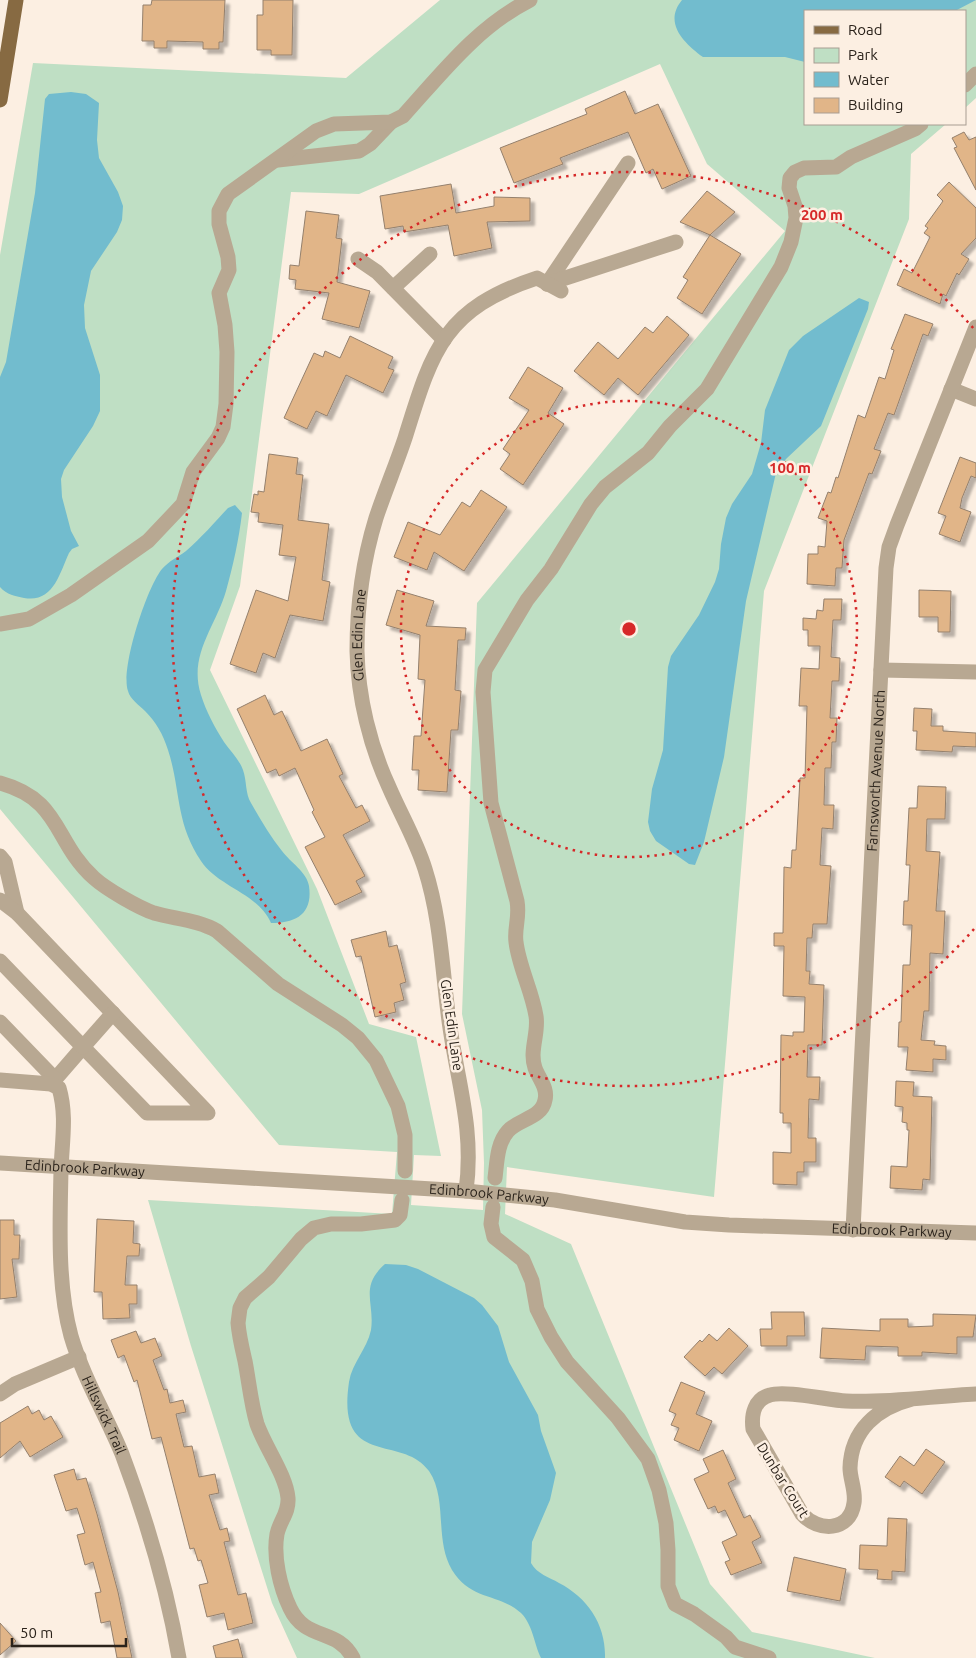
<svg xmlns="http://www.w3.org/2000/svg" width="976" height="1658" viewBox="0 0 976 1658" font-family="Ubuntu,sans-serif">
  <defs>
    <filter id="shadow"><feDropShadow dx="4.5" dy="4.5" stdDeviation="1" flood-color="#0004"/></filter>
  </defs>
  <rect width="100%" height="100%" fill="#fcefe2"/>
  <path fill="#bfdfc4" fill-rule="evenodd" d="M 440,0 L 976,0 L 976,98 L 965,108 L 965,11 L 805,11 L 805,124 L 946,124 L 911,154 L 909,219 L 764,591 L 714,1197 L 507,1167 L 505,1214 L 571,1244 L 710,1584 L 752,1632 L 875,1658 L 297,1658 L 272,1603 L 191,1346 L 148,1200 L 392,1214 L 397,1152 L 279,1145 L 0,809 L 0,255 L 33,63 L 346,78 ZM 660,64 L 707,164 L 785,231 L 477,603 L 462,1014 L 482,1110 L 484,1163 L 483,1210 L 411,1205 L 414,1155 L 441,1156 L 416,1037 L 369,1024 L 317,889 L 210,670 L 240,586 L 291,192 L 359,194 Z"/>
  <g fill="#72bcce">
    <path d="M 682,0 L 976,0 L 955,11 L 805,11 L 805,62 L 785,57 L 703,57 C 684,43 663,23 682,0 Z"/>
    <path d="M 71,92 L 86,94 L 99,103 L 97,140 L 99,158 L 118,192 L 123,206 L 122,220 L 117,232 L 91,271 L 84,305 L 85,328 L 100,375 L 100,411 L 93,426 L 64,470 L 61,479 L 62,497 L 71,531 L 79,546 L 72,549 L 69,553 C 59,575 53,603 24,598 C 15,596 7,595 0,587 L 0,377 L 6,362 L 35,193 L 45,99 L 49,94 Z"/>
    <polygon points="859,298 869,302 868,309 821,426 786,459 776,473 746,601 724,757 704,842 695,865 689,864 656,841 650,831 648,822 652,789 663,750 668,667 671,656 699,615 715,582 719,569 721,544 726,518 732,504 752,474 761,443 765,410 789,350 803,336"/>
    <path d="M 235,505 L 242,513 C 239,539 233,566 226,591 C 216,626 188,655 201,695 C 206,711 215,728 224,742 C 231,752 239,759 243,770 C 247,781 245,793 251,803 C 260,819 270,836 282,851 C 290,862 307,872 309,886 C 313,914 296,923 271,923 C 258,893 218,887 201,861 C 175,822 181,790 168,750 C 163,734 156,722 145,711 C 139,705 130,699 128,691 C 120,669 147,587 162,569 C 169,561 178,557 186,551 C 201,538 215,522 228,508 Z"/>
    <path d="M 385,1264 L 406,1265 L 418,1269 L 474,1298 L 482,1305 L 498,1326 L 509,1362 L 538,1415 L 541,1431 L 556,1473 L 550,1500 L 532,1542 L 531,1563 C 537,1574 549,1577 559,1583 C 588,1598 606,1625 605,1658 L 541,1658 C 534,1644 533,1625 521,1613 C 499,1593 471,1601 452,1570 C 434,1539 448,1499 429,1471 C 402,1433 336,1470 349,1382 C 352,1363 367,1349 371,1330 C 375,1303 359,1287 385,1264 Z"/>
  </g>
  <g fill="#e1b588" stroke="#94806d" filter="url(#shadow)">
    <polygon points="152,0 225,0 223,42 219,42 219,49 203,49 203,42 167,41 167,48 154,48 154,41 142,41 143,5 151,5"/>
    <polygon points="263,0 293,0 292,55 271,55 271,50 257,50 257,15 263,15"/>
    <polygon points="625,91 635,114 658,104 691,176 662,189 653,169 646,173 628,132 560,158 563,164 514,183 500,148 587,114 585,109"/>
    <polygon points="964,132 969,140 976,137 976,190 954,148 957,147 952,138"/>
    <polygon points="949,182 976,208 976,238 961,254 969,259 959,275 957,273 946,296 943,294 940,304 897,285 904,269 912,273 930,237 924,233 928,228 925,226 943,201 937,195"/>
    <polygon points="451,184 456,213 494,206 494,197 530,198 530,221 487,222 492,248 454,256 448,225 404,232 403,226 385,229 380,196"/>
    <polygon points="707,191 735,212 710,235 680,222"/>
    <polygon points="306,211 339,215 336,238 342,239 337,282 370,291 359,328 322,319 329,293 295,289 296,280 289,279 290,265 299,266"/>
    <polygon points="710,235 741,254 702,314 677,298 688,280 683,277"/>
    <polygon points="905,314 933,324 928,336 923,334 894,415 888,413 874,449 881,451 872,474 869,473 844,540 842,568 836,568 835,586 807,584 808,554 818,554 818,546 825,547 827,521 818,518 828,492 831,493 836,477 838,478 858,415 865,418 879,377 885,379 894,350 891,349"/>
    <polygon points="667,316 689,335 638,395 618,378 604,395 574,371 598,342 618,359 645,327 653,333"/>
    <polygon points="350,336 393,357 388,368 394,370 383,393 346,375 327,416 316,411 307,429 284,418 314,353 323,357 325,351 340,358"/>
    <polygon points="528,367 563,388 548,413 564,424 523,485 500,469 510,454 503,449 529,410 509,398"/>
    <polygon points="269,454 298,458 296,474 303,475 298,520 329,524 322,580 330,582 323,621 290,615 275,658 263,653 256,673 230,664 256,590 288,601 296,557 279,555 283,525 258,522 259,513 251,512 254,494 258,495 258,491 264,492"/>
    <polygon points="960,457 976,463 976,478 971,476 962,498 960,508 971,512 960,542 939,534 946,516 938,513"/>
    <polygon points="481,490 507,507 464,571 434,552 427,570 394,557 408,522 440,535 462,502 470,507"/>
    <polygon points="397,590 434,601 426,626 466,628 465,640 458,640 455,690 461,691 458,730 451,730 447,792 418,790 419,770 412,770 414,736 421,736 425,680 418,679 420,635 386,625"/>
    <polygon points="919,590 951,591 950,632 938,632 938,617 919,617"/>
    <polygon points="824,599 842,599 841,620 833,620 831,657 840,658 839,681 832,681 830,718 837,718 836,742 832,742 831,768 825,768 824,805 834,805 833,829 822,828 820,865 831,866 827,924 813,924 812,938 807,938 806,971 810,971 809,984 824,985 822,1045 808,1045 807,1077 820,1077 819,1100 809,1099 808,1138 816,1138 816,1162 804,1162 804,1172 797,1172 797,1185 773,1184 773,1152 791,1153 791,1123 783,1123 783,1113 780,1113 781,1035 793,1036 793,1032 804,1032 805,997 783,996 784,946 774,946 774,933 783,933 784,867 791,868 792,850 796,850 800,778 805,778 807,706 799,706 801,668 819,669 820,646 808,646 808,630 803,630 803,618 816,619 817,610 823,611"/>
    <polygon points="265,695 274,715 282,711 301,751 327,739 343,774 339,776 356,808 362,805 370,821 343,835 365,876 356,881 362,892 335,905 305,847 325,837 312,812 314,810 295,768 279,776 276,769 267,773 237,709"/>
    <polygon points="914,708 932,709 931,726 943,726 943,731 976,733 976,747 953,746 952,752 916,750 917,731 913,731"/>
    <polygon points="918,786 946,787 945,819 927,819 926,851 940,852 936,911 945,911 943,954 930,953 929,1011 924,1011 921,1040 935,1041 934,1045 946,1046 946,1060 933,1059 933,1072 906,1070 908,1047 898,1047 899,1022 901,1022 903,965 910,965 912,925 903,925 904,901 908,901 910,865 906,865 909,808 917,808"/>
    <polygon points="386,931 389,947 397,945 406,982 400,984 404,1000 394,1003 396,1012 375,1017 361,956 356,957 351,940"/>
    <polygon points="896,1081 914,1082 913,1096 932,1097 930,1180 923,1179 922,1190 890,1188 891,1166 907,1167 909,1130 907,1130 907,1123 902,1122 903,1107 895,1106"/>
    <polygon points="97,1219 134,1221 133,1243 140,1244 139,1256 127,1256 125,1285 137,1285 137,1304 129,1304 130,1318 103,1319 102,1292 94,1292"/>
    <polygon points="0,1220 14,1220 14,1235 20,1235 19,1259 12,1259 17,1297 0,1299"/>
    <polygon points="771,1312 804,1312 805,1336 787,1336 787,1346 761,1346 760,1329 772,1329"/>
    <polygon points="933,1314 976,1315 973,1337 957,1337 957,1354 922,1352 922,1356 898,1356 898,1347 866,1346 865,1360 820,1358 822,1328 880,1331 880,1319 908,1319 908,1327 933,1326"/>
    <polygon points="729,1328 748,1346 722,1374 714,1367 705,1376 684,1357 700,1340 702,1342 709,1334 717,1341"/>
    <polygon points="136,1331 141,1343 155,1338 162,1356 153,1360 164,1390 167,1389 170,1403 183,1400 186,1412 176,1414 184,1447 192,1446 199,1477 215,1474 219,1493 209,1495 220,1530 227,1528 230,1541 224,1542 238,1595 246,1593 253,1623 228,1630 224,1613 207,1617 199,1585 208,1583 201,1560 198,1561 194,1548 190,1549 161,1437 152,1439 137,1380 134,1382 124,1355 118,1358 111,1340"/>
    <polygon points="681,1382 705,1392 696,1414 712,1421 699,1451 674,1440 679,1428 671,1425 676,1414 669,1411"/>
    <polygon points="28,1406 32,1414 39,1410 44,1420 51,1416 63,1437 30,1457 20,1441 0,1458 0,1423"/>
    <polygon points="926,1449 945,1462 922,1494 904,1481 900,1487 885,1477 900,1456 914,1466"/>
    <polygon points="723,1450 736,1479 728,1483 744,1518 750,1515 761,1537 752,1542 762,1563 731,1575 725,1562 730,1560 722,1542 737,1535 725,1510 718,1513 715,1506 708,1509 694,1479 709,1472 703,1459"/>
    <polygon points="74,1469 77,1480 86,1478 97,1514 118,1592 132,1658 117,1658 110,1621 101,1623 95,1593 101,1592 93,1562 85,1565 77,1535 85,1533 77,1508 66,1511 54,1475"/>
    <polygon points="888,1518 907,1519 905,1572 892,1571 892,1580 877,1579 878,1570 859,1569 860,1545 887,1546"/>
    <polygon points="794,1557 846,1569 840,1601 787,1591"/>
    <polygon points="0,1623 16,1641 0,1655"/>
    <polygon points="238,1639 243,1658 216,1658 213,1646"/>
  </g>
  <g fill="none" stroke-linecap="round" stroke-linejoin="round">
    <g stroke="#b8a892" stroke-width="15">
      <polyline points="965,85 976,74"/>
      <polyline points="278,160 359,151 370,144 391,122"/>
      <polyline points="358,259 377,272 444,340"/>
      <polyline points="547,284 628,163"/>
      <polyline points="547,284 676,242"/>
      <polyline points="393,288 430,254"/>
      <polyline points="951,389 976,399"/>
      <path d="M 0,624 L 29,619 L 71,595 L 148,541 L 183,504 L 193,472 L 218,438 L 223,427 L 226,404 L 227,352 L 225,325 L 219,293 L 229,270 L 228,257 L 219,224 L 219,211 L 228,194 L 316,131 L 334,124 L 391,122 L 403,116 C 442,73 477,27 530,0"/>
      <polyline points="881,670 976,672"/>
      <path d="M 0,783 C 62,800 53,841 94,878 C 106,889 139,908 154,913 C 175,919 198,920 217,931 L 278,984 L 342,1025 L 358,1038 L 376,1060 L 398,1106 L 405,1135 L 405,1171"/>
      <polyline points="0,856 5,862 17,913"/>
      <polyline points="0,900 17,913 208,1113 147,1113 83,1047 51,1084"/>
      <polyline points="0,961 83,1047 113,1013"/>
      <polyline points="0,1022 55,1079"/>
      <path id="s1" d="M 0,1080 L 51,1084 L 59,1088 C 67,1115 62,1141 61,1170 C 60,1223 57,1285 71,1336 C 83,1377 106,1415 122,1454 C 147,1521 167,1588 179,1658"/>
      <path id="s2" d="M 0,1163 L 466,1191 L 555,1200 L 685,1222 L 729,1225 L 976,1233"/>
      <path d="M 495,1178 C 497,1162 497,1143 508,1131 C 519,1119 542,1118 545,1100 C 548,1088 539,1079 535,1068 C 529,1051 539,1033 536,1016 C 532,991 519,967 516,942 C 514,928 520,918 517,901 L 491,803 L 483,692 L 485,670 L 527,600 L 551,569 L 591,504 L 605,487 L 648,453 L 670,426 L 707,389 L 781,267 L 791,242 L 796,218 L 795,206 L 789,188 L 790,178 L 795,172 L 804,168 L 836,167 L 851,157 L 915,129 L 921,124"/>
      <path id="s3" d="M 466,1191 C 475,1126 455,1075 448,1013 C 442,965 440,916 425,869 C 416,840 401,815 389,787 C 370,746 358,697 357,651 C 357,607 363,560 376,518 C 385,491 396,465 405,438 C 432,351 443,309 537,278 L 561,291"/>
      <polyline points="493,1207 491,1224 494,1237 523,1260 532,1281 537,1309 551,1337 567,1362 618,1418 648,1459 659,1490 666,1523 668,1550 668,1586 675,1604 694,1614 726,1637 735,1647 769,1658"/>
      <path id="s4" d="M 853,1230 L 886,568 L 889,547 L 897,525 L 976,327"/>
      <polyline points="0,1394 15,1384 79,1357"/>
      <path d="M 912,1399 C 877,1408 851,1430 850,1468 C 850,1479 856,1491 854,1503 C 850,1532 818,1532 802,1514 L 753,1429 C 751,1414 755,1399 770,1395 C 785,1390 828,1400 846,1401 C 890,1403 933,1396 976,1394"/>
      <path d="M 353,1658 C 337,1627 306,1642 290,1608 C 280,1587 273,1557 277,1534 C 280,1520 289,1513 288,1498 C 286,1475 265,1447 257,1424 C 251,1404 249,1382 245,1361 C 242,1348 239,1336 238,1323 L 240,1308 L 245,1298 L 269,1277 L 301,1239 L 314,1228 L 331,1224 L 361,1224 L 395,1220 L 400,1215 L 402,1200"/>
    </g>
    <polyline stroke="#876a42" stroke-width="15" points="0,100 16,0"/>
  </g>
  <g fill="none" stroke="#d62828" stroke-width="2.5" stroke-dasharray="2.5 5">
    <circle cx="629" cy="629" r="228"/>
    <path d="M974 929A457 457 0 1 1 974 329"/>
  </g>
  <g text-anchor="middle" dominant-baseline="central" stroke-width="5" stroke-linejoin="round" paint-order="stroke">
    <g font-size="14" fill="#2b231b" stroke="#fcefe2">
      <text stroke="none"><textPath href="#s3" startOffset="572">Glen Edin Lane</textPath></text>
      <text stroke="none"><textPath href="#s4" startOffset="460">Farnsworth Avenue North</textPath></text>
      <text transform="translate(452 1025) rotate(82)">Glen Edin Lane</text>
      <text stroke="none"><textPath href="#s2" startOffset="85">Edinbrook Parkway</textPath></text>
      <text stroke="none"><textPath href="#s2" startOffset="490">Edinbrook Parkway</textPath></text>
      <text stroke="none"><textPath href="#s2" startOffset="895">Edinbrook Parkway</textPath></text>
      <text stroke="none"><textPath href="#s1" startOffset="395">Hillswick Trail</textPath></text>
      <text transform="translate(783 1480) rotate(58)">Dunbar Court</text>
    </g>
  </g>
  <circle cx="629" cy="629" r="8" fill="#d62828" stroke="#fcefe2" stroke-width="2.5"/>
  <g font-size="15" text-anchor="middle" font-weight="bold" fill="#d62828" stroke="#fcefe2" stroke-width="5" stroke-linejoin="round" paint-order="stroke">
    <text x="822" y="220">200 m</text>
    <text x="790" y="473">100 m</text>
  </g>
  <rect x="804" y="10" width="162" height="115" fill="#fcefe2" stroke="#a89d92"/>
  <rect x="814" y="26" width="25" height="8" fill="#876a42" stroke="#a89d92"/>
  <text x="848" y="35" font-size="15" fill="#2b231b">Road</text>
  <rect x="814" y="48" width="25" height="15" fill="#bfdfc4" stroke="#a89d92"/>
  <text x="848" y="60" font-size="15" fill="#2b231b">Park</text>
  <rect x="814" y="72" width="25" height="15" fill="#72bcce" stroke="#a89d92"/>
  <text x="848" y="85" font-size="15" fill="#2b231b">Water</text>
  <rect x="814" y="98" width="25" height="15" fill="#e1b588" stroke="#a89d92"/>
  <text x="848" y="110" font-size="15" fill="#2b231b">Building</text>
  <path d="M12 1638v8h114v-8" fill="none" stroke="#2b231b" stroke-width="2.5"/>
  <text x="20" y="1638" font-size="15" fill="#2b231b" stroke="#fcefe2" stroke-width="4" paint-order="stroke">50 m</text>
</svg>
